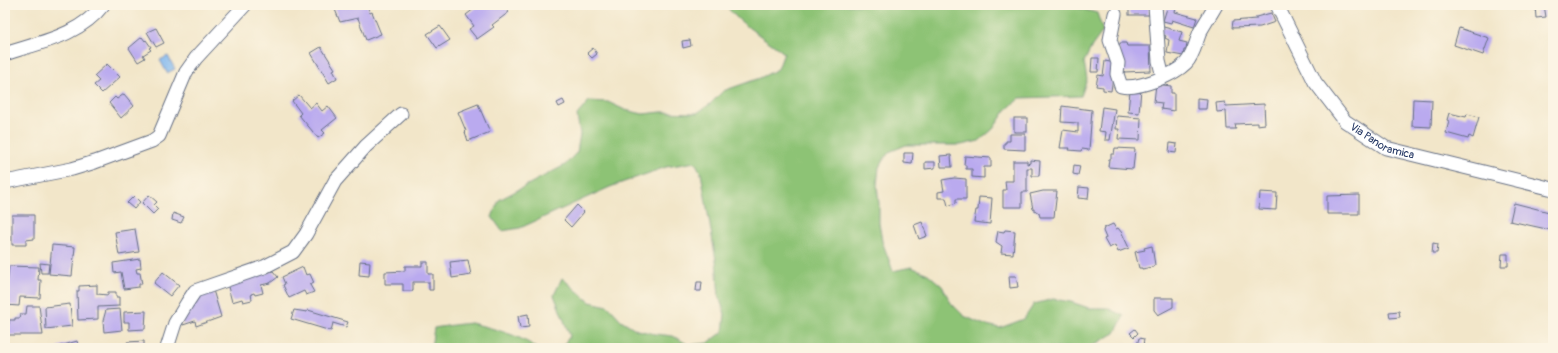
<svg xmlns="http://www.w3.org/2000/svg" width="1558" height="353" viewBox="0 0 1558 353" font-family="Pangolin,sans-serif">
  <rect width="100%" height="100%" fill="#fcf5e5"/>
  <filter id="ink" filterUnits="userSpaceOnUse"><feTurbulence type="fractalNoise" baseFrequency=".025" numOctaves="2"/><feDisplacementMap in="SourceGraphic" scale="8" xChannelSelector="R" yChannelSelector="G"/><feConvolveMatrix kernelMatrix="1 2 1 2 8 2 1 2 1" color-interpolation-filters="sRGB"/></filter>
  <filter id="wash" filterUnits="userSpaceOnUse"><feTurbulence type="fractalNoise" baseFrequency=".012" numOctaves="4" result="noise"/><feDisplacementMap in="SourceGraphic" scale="16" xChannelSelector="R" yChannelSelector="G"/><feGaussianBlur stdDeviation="0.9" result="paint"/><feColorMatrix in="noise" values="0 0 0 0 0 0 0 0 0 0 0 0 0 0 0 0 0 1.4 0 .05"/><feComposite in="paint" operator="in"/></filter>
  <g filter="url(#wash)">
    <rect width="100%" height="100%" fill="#f2e6c9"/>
    <g fill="#8dc375" stroke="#54796a">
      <path d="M 726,5 L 1078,5 L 1079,8 L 1097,13 L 1103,31 L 1092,46 L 1084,62 L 1087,79 L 1081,96 L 1020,98 L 1006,110 L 993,129 L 979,141 L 961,145 L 906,145 L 889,152 L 879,167 L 877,185 L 879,204 L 879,223 L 882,241 L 893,271 L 911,267 L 928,274 L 942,286 L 951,303 L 964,316 L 982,324 L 1000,328 L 1024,319 L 1034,304 L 1053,299 L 1071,302 L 1089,308 L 1107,308 L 1124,316 L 1115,333 L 1088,348 L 561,348 L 570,336 L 554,295 L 562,278 L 590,302 L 608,306 L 621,320 L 637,330 L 655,334 L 673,336 L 689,345 L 708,343 L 723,332 L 725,314 L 719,297 L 716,260 L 701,173 L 695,162 L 666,167 L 610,187 L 520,228 L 502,231 L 492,217 L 499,200 L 565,165 L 577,152 L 580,134 L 577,115 L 589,101 L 608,102 L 625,110 L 643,114 L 662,112 L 697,113 L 710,104 L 723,91 L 760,78 L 778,69 L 784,53 C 767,39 737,23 726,5 Z"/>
      <path d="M 471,323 C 495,329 517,334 537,348 L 431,348 L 434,328 L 453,325 Z"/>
    </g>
    <polygon fill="#80b7ef" stroke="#4e73a6" points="168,56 175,69 167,73 160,60"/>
    <g id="blocks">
      <g fill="#baaaef">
        <polygon points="344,5 367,5 370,13 372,12 381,34 366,40 358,18 340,22 334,7"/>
        <polygon points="479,5 504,5 509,12 492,25 494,27 477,39 469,29 474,26 466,15"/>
        <rect x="1129" y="5" width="20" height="10"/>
        <polygon points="1168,5 1177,5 1175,12 1197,18 1194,27 1172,20 1171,23 1163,21"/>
        <polygon points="1535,5 1544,5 1546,17 1536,18"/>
        <polygon points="1271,13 1275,22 1260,27 1232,28 1233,21 1256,19 1256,17"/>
        <polygon points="440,26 450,40 437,48 427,34"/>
        <polygon points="1160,26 1182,32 1179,41 1187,43 1186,50 1184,50 1183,56 1167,53 1169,40 1165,38 1166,36 1161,34"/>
        <polygon points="156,28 164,43 156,47 147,32"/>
        <polygon points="1459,28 1489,38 1483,55 1454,45"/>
        <polygon points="142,37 145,41 146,40 151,47 149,48 151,50 143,55 145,58 138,62 129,48"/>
        <polygon points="690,40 691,46 683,48 682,41"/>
        <polygon points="1120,43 1126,43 1127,46 1150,46 1151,71 1123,72 1118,45 1120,45"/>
        <polygon points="321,47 335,69 333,70 337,78 329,83 311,53"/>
        <polygon points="593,48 597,54 592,58 587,53"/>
        <polygon points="1092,58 1099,58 1098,72 1091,72"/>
        <polygon points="1105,61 1115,63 1111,91 1103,90 1103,87 1096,86 1098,75 1103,76"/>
        <polygon points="107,64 120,77 102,93 94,85 99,81 94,76"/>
        <polygon points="1156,84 1171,86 1171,93 1174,93 1174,111 1161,109 1162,103 1154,102"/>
        <polygon points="1141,89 1139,113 1128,112 1130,91"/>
        <polygon points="124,94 134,106 121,118 109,103 115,97 117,99"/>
        <polygon points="299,95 310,108 316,103 322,111 328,106 337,118 322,130 325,133 318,138 299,115 301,113 292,101"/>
        <polygon points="1197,98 1207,99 1206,109 1197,109"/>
        <polygon points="1413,99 1432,100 1431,127 1412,126"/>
        <polygon points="563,100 565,104 559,107 557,103"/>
        <polygon points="1225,102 1226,106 1264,104 1265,124 1257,125 1257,123 1235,124 1236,129 1227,129 1226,111 1217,112 1216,103"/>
        <polygon points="478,104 490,132 468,141 465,132 466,131 458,112"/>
        <polygon points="1062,106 1092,110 1089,150 1082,149 1081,151 1069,150 1070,148 1060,148 1063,130 1078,132 1078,123 1061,122"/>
        <polygon points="1102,107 1115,109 1110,140 1105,140 1106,132 1099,131"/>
        <polygon points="1449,113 1466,117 1467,114 1479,117 1473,138 1469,136 1468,139 1446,133 1449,121 1447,120"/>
        <polygon points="1117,116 1141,118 1140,140 1118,139 1119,129 1116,129"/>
        <rect x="1014" y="118" width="13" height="14"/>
        <polygon points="1010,134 1025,134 1025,150 1004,149 1004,143 1006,143 1006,141 1010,141"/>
        <polygon points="1170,143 1177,144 1176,153 1169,152"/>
        <polygon points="1115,148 1135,149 1133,169 1108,167 1109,159 1111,159 1111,154 1114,154"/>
        <polygon points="904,153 913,153 912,164 904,163"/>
        <polygon points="951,155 952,167 941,167 940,156"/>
        <polygon points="965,156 991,158 991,167 984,167 984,178 972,177 972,169 966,169 966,165 964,165"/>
        <polygon points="1030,160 1040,161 1039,176 1032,176 1032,168 1027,168 1027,192 1022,192 1022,207 1003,207 1003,190 1006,190 1005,181 1013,181 1013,161 1027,161 1027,164 1030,163"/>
        <polygon points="925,162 935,162 935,168 925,169"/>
        <polygon points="1074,165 1080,166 1078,175 1073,174"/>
        <polygon points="954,178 966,179 966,199 956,199 956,203 948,206 946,198 938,198 938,192 944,191 942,180"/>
        <polygon points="1079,187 1089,188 1088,199 1078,198"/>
        <polygon points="1043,191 1057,191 1054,217 1040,217 1039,213 1033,209 1030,194"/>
        <polygon points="1260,192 1277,193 1276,210 1259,209"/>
        <polygon points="149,195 157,202 154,205 158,209 153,214 142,203"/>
        <polygon points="1359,195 1359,214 1327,214 1327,196"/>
        <polygon points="134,196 140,202 134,209 127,203"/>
        <polygon points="979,197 992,198 990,224 974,222 976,210 978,210"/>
        <polygon points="1514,203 1553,213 1551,230 1510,221"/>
        <polygon points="577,205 584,212 571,227 564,220"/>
        <polygon points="173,213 184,217 181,223 172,220"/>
        <polygon points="12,215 34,215 34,239 26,240 26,245 12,245"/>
        <polygon points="922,222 927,236 919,239 914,225"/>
        <polygon points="1113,224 1116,229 1118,228 1122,233 1129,248 1118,252 1115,245 1109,248 1104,239 1106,238 1103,231 1104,228"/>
        <polygon points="135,229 139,252 119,255 115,232"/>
        <polygon points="1005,230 1015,231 1013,254 1001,253 1002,246 996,242 998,231 1004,232"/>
        <polygon points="1433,243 1438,244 1437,253 1432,253"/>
        <polygon points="52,245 75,247 72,276 49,274"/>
        <polygon points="1152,246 1155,265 1153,266 1153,267 1142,269 1142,268 1139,268 1135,252 1145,250 1144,248"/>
        <polygon points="1502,254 1508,254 1508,266 1501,266"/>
        <polygon points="140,259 141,268 136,269 137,273 140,273 142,284 139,284 139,287 124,289 121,272 114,273 113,263"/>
        <polygon points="468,260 471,275 452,278 450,262"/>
        <polygon points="360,261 370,262 369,276 359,275"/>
        <polygon points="422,262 428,262 428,274 433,274 433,290 429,290 429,282 413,282 413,291 403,291 403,284 385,284 385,272 405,271 405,266 422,266"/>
        <polygon points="40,263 49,264 48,273 41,273"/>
        <polygon points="9,266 39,267 38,280 41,280 40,298 20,297 19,306 5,305"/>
        <polygon points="303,267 306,275 310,274 314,283 310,285 314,292 306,295 304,291 289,298 283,285 285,284 282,277"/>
        <polygon points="273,271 278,277 270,283 261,285 263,293 255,295 254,293 251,294 252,300 243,302 242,299 232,302 227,283"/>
        <polygon points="163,272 179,285 170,296 154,283"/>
        <polygon points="1009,276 1016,276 1018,287 1010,288"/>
        <polygon points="697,282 702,282 701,291 696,291"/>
        <polygon points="97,285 97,294 108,295 108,292 116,292 116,297 119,297 119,306 98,307 98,319 78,320 77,291 79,291 79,286"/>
        <polygon points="213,290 221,317 196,326 195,321 183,325 182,320 199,296"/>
        <polygon points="1154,298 1173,298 1173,307 1158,315 1154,310"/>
        <polygon points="70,304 72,326 46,329 45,307"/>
        <polygon points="27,306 39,306 43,335 5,335 5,323 9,324 9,320 15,320 15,318 20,318 21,314 26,314"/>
        <polygon points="120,309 122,330 104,332 103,321 106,310"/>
        <polygon points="294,310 307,312 308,310 348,322 346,327 333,323 331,331 291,319"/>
        <polygon points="146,311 145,329 129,330 129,322 124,322 124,312"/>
        <polygon points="1399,311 1400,317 1390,318 1389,312"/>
        <polygon points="528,314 529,327 520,328 518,316"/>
        <polygon points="1135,329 1138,333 1134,337 1130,333"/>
        <polygon points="1139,338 1144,339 1143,346 1137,345"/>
        <polygon points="77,341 79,348 57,348 57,347"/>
        <polygon points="144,341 144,348 128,348 127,342"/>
        <polygon points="1126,343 1128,348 1115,348"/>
      </g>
    </g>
  </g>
  <g filter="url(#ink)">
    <use href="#blocks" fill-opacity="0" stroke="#666f83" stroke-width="1"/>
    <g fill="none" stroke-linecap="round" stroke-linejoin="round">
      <defs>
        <g id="minor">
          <polyline points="1155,5 1159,61 1163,77"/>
          <path id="s1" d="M 1277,5 L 1315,82 L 1345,121 L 1386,148 L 1553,189"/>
          <path d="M 1115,14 L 1110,40 L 1118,63 L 1117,74 L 1121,86 C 1138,90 1174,75 1186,63 C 1194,55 1196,41 1200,32 C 1205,23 1211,14 1216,5"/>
          <path d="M 5,54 C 40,42 79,36 103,5"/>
          <polyline points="5,182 72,169 95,162 152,141 159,136 186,72 196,58 245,5"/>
          <polyline points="167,348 175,323 187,303 195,291 264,267 293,252 306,234 335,181 366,146 401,114"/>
        </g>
      </defs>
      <use href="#minor" stroke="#666f83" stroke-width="15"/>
      <use href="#minor" stroke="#fff" stroke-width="13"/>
    </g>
  </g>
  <g text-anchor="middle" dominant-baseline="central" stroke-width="3" stroke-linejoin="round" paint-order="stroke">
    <g font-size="11" fill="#1b2f5e" stroke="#fcf5e5">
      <text stroke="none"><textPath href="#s1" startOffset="178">Via Panoramica</textPath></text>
    </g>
  </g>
  <rect width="1558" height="353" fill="none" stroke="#fcf5e5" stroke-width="20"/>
</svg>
